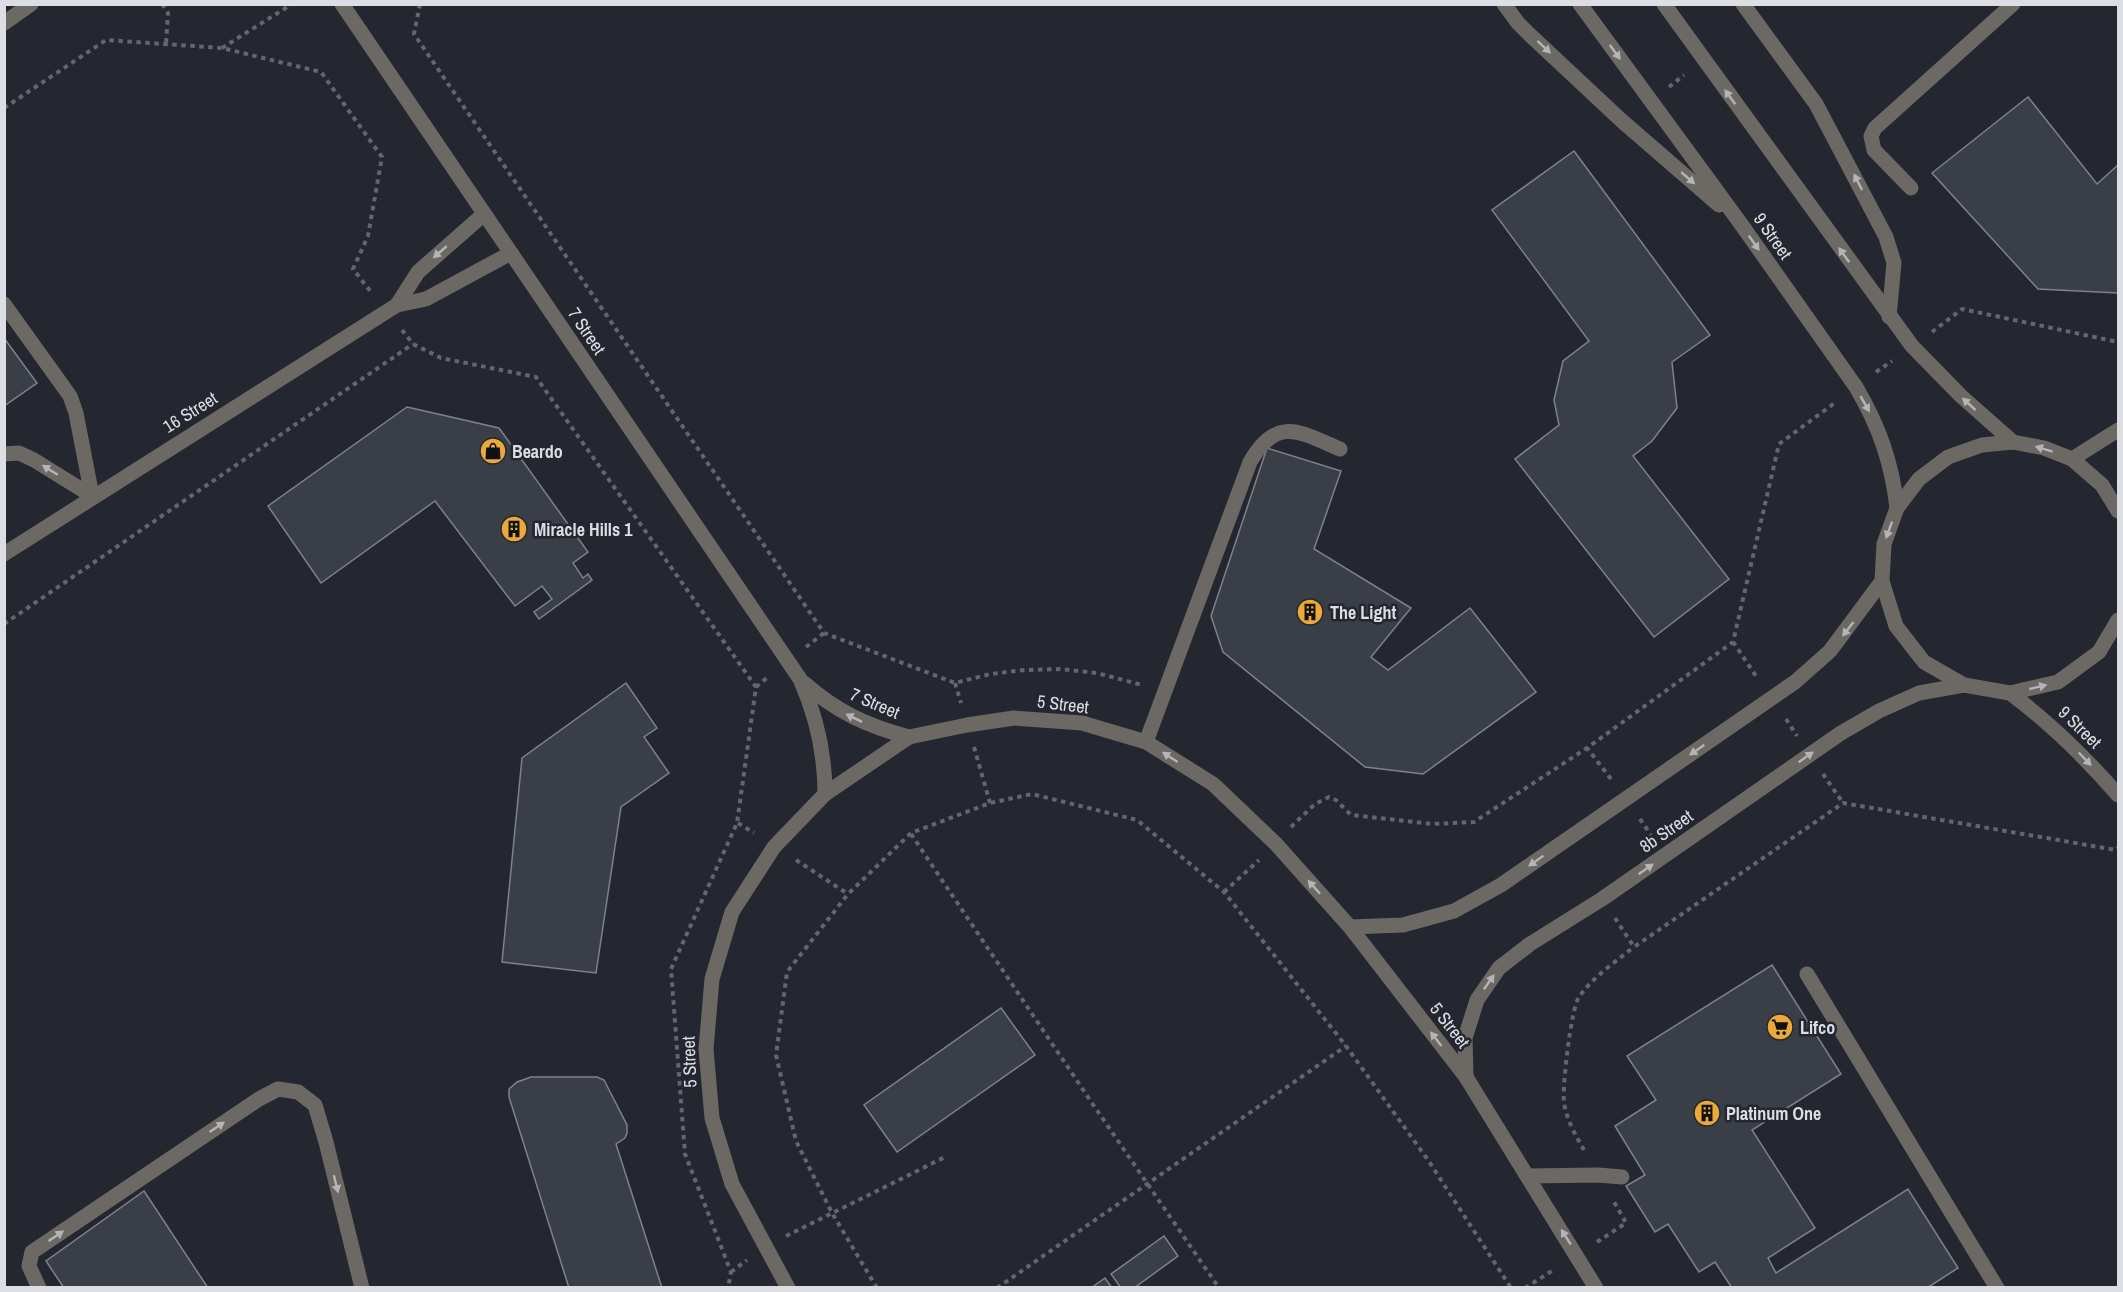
<svg xmlns="http://www.w3.org/2000/svg" width="2123" height="1292" viewBox="0 0 2123 1292" font-family="'Archivo Narrow',sans-serif">
  <rect width="100%" height="100%" fill="#242730"/>
  <g fill="#3a3e47" stroke="#7d828c" stroke-width="1.5">
    <polygon points="2028,97 2097,184 2118,165 2118,293 2038,289 1932,173"/>
    <polygon points="1574,151 1710,335 1672,362 1677,408 1652,441 1633,456 1729,579 1654,637 1515,459 1559,425 1554,400 1563,361 1589,341 1492,210"/>
    <polygon points="4,338 37,383 4,406"/>
    <polygon points="407,407 499,428 588,552 573,563 583,578 588,574 592,580 539,619 534,612 552,599 542,586 515,606 435,501 321,583 268,506"/>
    <polygon points="1267,448 1341,471 1314,549 1411,608 1371,657 1388,670 1470,608 1536,692 1423,774 1365,767 1223,652 1211,616"/>
    <polygon points="626,683 657,728 644,737 669,773 621,807 596,973 502,962 522,758"/>
    <polygon points="1772,965 1841,1074 1752,1130 1815,1228 1768,1258 1776,1273 1908,1189 1958,1268 1927,1288 1732,1288 1715,1262 1699,1272 1668,1224 1655,1232 1626,1186 1645,1175 1615,1126 1656,1100 1627,1056"/>
    <polygon points="1001,1008 1035,1055 897,1152 864,1105"/>
    <polygon points="531,1077 597,1077 604,1080 627,1125 627,1133 625,1138 616,1144 662,1288 569,1288 509,1097 509,1089 517,1082"/>
    <polygon points="144,1191 208,1288 64,1288 46,1261"/>
    <polygon points="1164,1236 1178,1256 1134,1288 1121,1288 1111,1274"/>
    <polygon points="1105,1278 1112,1288 1091,1288"/>
  </g>
  <g fill="none" stroke-linecap="round" stroke-linejoin="round">
    <g stroke="#63666e" stroke-width="4" stroke-dasharray="4.5 4.5" stroke-linecap="butt">
      <polyline points="162,4 168,13 166,44"/>
      <polyline points="420,4 414,34 824,633 955,683 990,674 1025,670 1061,669 1097,673 1142,685"/>
      <polyline points="222,48 292,4"/>
      <polyline points="1669,87 1684,75"/>
      <polyline points="4,108 106,40 222,48 321,72 382,157 368,236 353,269 371,292"/>
      <polyline points="402,330 413,344 441,358 536,377 756,687 737,823 671,969 685,1154 731,1272 728,1288"/>
      <polyline points="1932,332 1962,309 2118,342"/>
      <polyline points="1876,372 1892,361"/>
      <polyline points="4,624 413,344"/>
      <polyline points="1733,642 1758,679"/>
      <polyline points="806,647 824,633"/>
      <polyline points="955,683 961,703"/>
      <polyline points="756,687 769,676"/>
      <polyline points="1786,719 1797,736"/>
      <polyline points="974,747 990,803"/>
      <polyline points="1823,774 1843,803"/>
      <polyline points="1611,779 1587,748 1733,642 1779,444 1836,402"/>
      <polyline points="1640,819 1651,835"/>
      <polyline points="738,823 754,833"/>
      <polyline points="1291,827 1315,804 1329,797 1336,800 1351,815 1432,824 1474,822 1587,748"/>
      <polyline points="911,834 1094,1106 1219,1288"/>
      <polyline points="796,860 848,894"/>
      <polyline points="1224,892 1259,860"/>
      <polyline points="1615,918 1634,947 1843,803 2116,850 2118,848"/>
      <path d="M 1584,1150 C 1576,1136 1566,1119 1564,1102 C 1562,1088 1571,1008 1579,997 C 1593,977 1615,962 1634,947"/>
      <polyline points="786,1236 947,1156"/>
      <polyline points="1597,1242 1626,1223 1613,1200"/>
      <polyline points="731,1272 747,1260"/>
      <polyline points="877,1288 832,1213 796,1141 776,1055 787,972 848,894 911,833 990,803 1032,794 1137,820 1224,892 1346,1046 1428,1160 1511,1288"/>
      <polyline points="997,1288 1346,1046"/>
      <polyline points="1525,1288 1555,1269"/>
    </g>
    <g stroke="#6c6965" stroke-width="15">
      <path d="M 342,4 L 800,679 C 817,717 825,753 825,794"/>
      <polyline points="1504,4 1518,23 1530,35 1622,121 1719,205"/>
      <path d="M 1580,4 L 1741,224 L 1856,387 C 1879,426 1892,463 1897,508"/>
      <polyline points="1664,4 1912,346 1961,396 2013,442"/>
      <polyline points="1743,4 1816,104 1886,237 1894,263 1889,317"/>
      <polyline points="4,23 31,4"/>
      <polyline points="1911,188 1874,150 1871,136 1875,128 2013,4"/>
      <polyline points="4,304 70,396 76,413 92,496"/>
      <polyline points="397,305 418,272 484,214"/>
      <polyline points="4,454 19,453 34,460 92,496"/>
      <polyline points="2072,459 2118,430"/>
      <polyline points="2118,511 2102,485 2072,459 2044,448 2013,442 1982,445 1948,457 1919,479 1897,508 1884,544 1882,581 1896,626 1924,662 1964,685 2010,693 2058,682 2099,652 2118,620"/>
      <polyline points="4,554 397,305 426,299 511,253"/>
      <path d="M 804,683 C 837,712 867,726 909,737"/>
      <path d="M 2010,693 C 2050,723 2085,757 2118,795"/>
      <path d="M 1146,742 L 1250,462 C 1277,415 1300,432 1340,449"/>
      <polyline points="1350,927 1403,925 1454,911 1501,885 1795,682 1830,651 1882,581"/>
      <polyline points="1807,974 1997,1288"/>
      <polyline points="1466,1077 1465,1038 1477,1000 1499,968 1530,944 1602,899 1841,733 1879,711 1919,693 1964,685"/>
      <polyline points="1528,1176 1598,1175 1622,1177"/>
      <polyline points="39,1288 29,1266 32,1252 259,1099 278,1089 298,1092 315,1105 326,1142 362,1288"/>
      <polyline points="788,1288 732,1184 712,1118 706,1049 712,979 732,912 774,847 825,794 909,737 967,725 1014,718 1082,723 1146,742 1213,784 1276,844 1350,927 1466,1077 1596,1288"/>
    </g>
  </g>
  <defs><path id="oneway-solid" d="M-6-.8H1V-3.2L6.5 0L1 3.2V.8H-6Z" transform="scale(1.5)"/></defs>
  <g fill="#b5b5b8">
    <use href="#oneway-solid" transform="translate(1544 47) rotate(43)"/>
    <use href="#oneway-solid" transform="translate(1615 52) rotate(54)"/>
    <use href="#oneway-solid" transform="translate(1730 97) rotate(-126)"/>
    <use href="#oneway-solid" transform="translate(1688 178) rotate(41)"/>
    <use href="#oneway-solid" transform="translate(1858 182) rotate(-117)"/>
    <use href="#oneway-solid" transform="translate(1754 243) rotate(55)"/>
    <use href="#oneway-solid" transform="translate(440 252) rotate(139)"/>
    <use href="#oneway-solid" transform="translate(1844 255) rotate(-126)"/>
    <use href="#oneway-solid" transform="translate(1865 404) rotate(60)"/>
    <use href="#oneway-solid" transform="translate(1969 404) rotate(-138)"/>
    <use href="#oneway-solid" transform="translate(2044 449) rotate(-163)"/>
    <use href="#oneway-solid" transform="translate(50 470) rotate(-148)"/>
    <use href="#oneway-solid" transform="translate(1889 530) rotate(110)"/>
    <use href="#oneway-solid" transform="translate(1848 629) rotate(128)"/>
    <use href="#oneway-solid" transform="translate(2038 687) rotate(-13)"/>
    <use href="#oneway-solid" transform="translate(854 718) rotate(-154)"/>
    <use href="#oneway-solid" transform="translate(1697 750) rotate(145)"/>
    <use href="#oneway-solid" transform="translate(1170 757) rotate(-147)"/>
    <use href="#oneway-solid" transform="translate(1806 757) rotate(-35)"/>
    <use href="#oneway-solid" transform="translate(2085 759) rotate(46)"/>
    <use href="#oneway-solid" transform="translate(1536 861) rotate(145)"/>
    <use href="#oneway-solid" transform="translate(1646 869) rotate(-35)"/>
    <use href="#oneway-solid" transform="translate(1314 887) rotate(-132)"/>
    <use href="#oneway-solid" transform="translate(1489 982) rotate(-55)"/>
    <use href="#oneway-solid" transform="translate(1436 1039) rotate(-128)"/>
    <use href="#oneway-solid" transform="translate(217 1127) rotate(-34)"/>
    <use href="#oneway-solid" transform="translate(336 1184) rotate(76)"/>
    <use href="#oneway-solid" transform="translate(56 1236) rotate(-34)"/>
    <use href="#oneway-solid" transform="translate(1566 1237) rotate(-122)"/>
  </g>
  <defs>
    <symbol id="shop-disc" viewBox="-11 -11 22 22"><circle r="9.5" fill="#eba939" stroke="#242730"/><path d="M-5-2.5h2.3a2.7 3.5 0 0 1 5.4 0H5L5.5 6h-11ZM-1.5-2.5h3a1.5 2.3 0 0 0-3 0Z" fill="#111"/></symbol>
    <symbol id="building-disc" viewBox="-11 -11 22 22"><circle r="9.5" fill="#eba939" stroke="#242730"/><path d="M-4-6H4V6H1V3H-1V6H-4ZM-2.5-4.3h1.7v1.8h-1.7ZM.8-4.3h1.7v1.8H.8ZM-2.5-1h1.7V.8h-1.7ZM.8-1h1.7V.8H.8Z" fill="#111"/></symbol>
    <symbol id="supermarket-disc" viewBox="-11 -11 22 22"><circle r="9.5" fill="#eba939" stroke="#242730"/><path d="M-6-5.5h2.5l.6 2H6L4.5 2H-2.5L-4.4-4H-6ZM-1.5 3.2a1.3 1.3 0 1 0 .1 0ZM3 3.2a1.3 1.3 0 1 0 .1 0Z" fill="#111"/></symbol>
  </defs>
  <g fill-rule="evenodd">
    <use href="#shop-disc" x="478" y="436" width="30" height="30"/>
    <use href="#building-disc" x="499" y="514" width="30" height="30"/>
    <use href="#building-disc" x="1295" y="597" width="30" height="30"/>
    <use href="#supermarket-disc" x="1765" y="1012" width="30" height="30"/>
    <use href="#building-disc" x="1692" y="1098" width="30" height="30"/>
  </g>
  <g text-anchor="middle" dominant-baseline="central" stroke-width="5" stroke-linejoin="round" paint-order="stroke">
    <g font-size="18" fill="#dcdee4" stroke="#242730">
      <text transform="translate(1773 236) rotate(55)">9 Street</text>
      <text transform="translate(587 331) rotate(56)">7 Street</text>
      <text transform="translate(190 412) rotate(-32)">16 Street</text>
      <text transform="translate(875 703) rotate(23)">7 Street</text>
      <text transform="translate(1063 704) rotate(7)">5 Street</text>
      <text transform="translate(2080 727) rotate(44)">9 Street</text>
      <text transform="translate(1666 831) rotate(-35)">8b Street</text>
      <text transform="translate(1450 1025) rotate(52)">5 Street</text>
      <text transform="translate(689 1062) rotate(-92)">5 Street</text>
    </g>
    <g font-size="18" font-weight="bold" fill="#dcdee4" stroke="#242730" text-anchor="start">
      <text x="512" y="451">Beardo</text>
      <text x="534" y="529">Miracle Hills 1</text>
      <text x="1330" y="612">The Light</text>
      <text x="1800" y="1027">Lifco</text>
      <text x="1726" y="1113">Platinum One</text>
    </g>
  </g>
  <rect width="2123" height="1292" fill="none" stroke="#dcdee4" stroke-width="12"/>
</svg>
